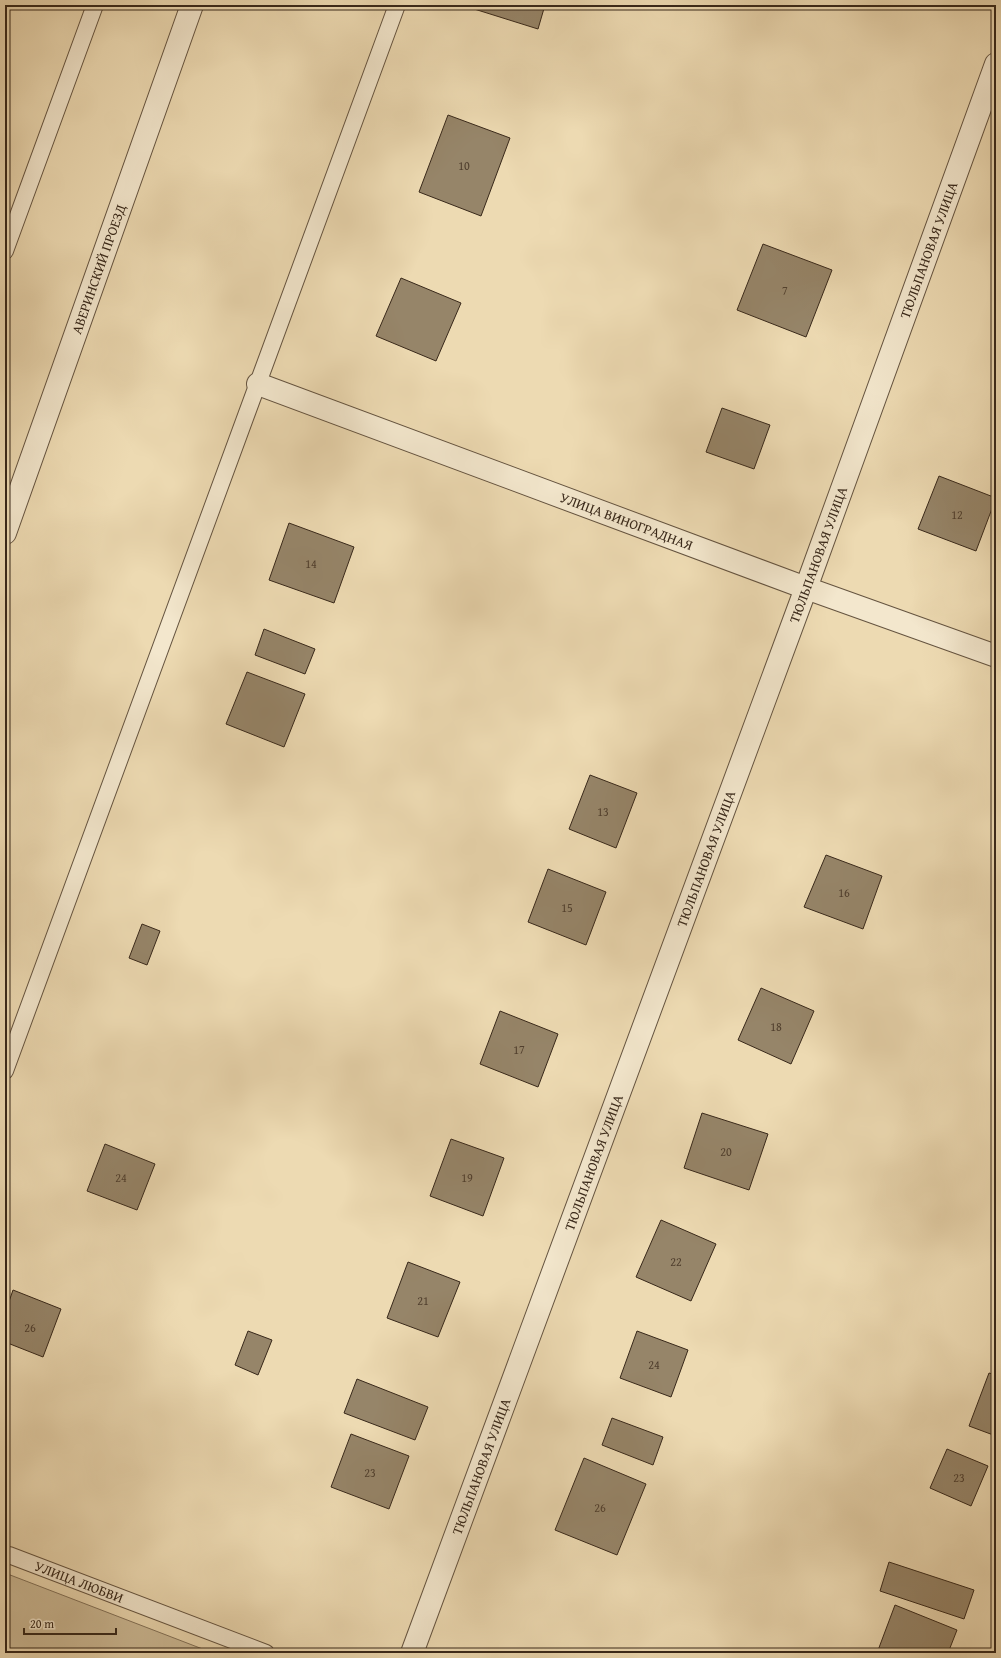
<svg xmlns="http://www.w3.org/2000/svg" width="1001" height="1658" viewBox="0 0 1001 1658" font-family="'Gentium Book Plus',serif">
  <rect width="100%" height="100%" fill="#eddab2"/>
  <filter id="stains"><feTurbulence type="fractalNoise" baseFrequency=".005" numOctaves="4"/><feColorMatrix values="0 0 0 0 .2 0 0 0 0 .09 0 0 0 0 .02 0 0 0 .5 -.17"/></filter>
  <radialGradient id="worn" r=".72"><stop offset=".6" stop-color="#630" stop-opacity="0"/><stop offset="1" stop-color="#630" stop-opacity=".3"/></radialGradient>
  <polygon fill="#cebc98" stroke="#837259" points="5,1573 213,1653 5,1653"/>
  <g fill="#968569" stroke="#38281a">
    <polygon points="472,5 545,5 538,29 471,8"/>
    <polygon points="448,115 510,138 481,216 419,192"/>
    <polygon points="763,244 832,270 806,337 737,310"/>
    <polygon points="401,278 461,303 436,361 376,336"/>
    <polygon points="722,408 770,425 754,469 706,452"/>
    <polygon points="939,476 996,498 976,551 918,529"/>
    <polygon points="289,523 354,547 334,603 269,580"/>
    <polygon points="264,629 315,649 305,674 255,655"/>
    <polygon points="247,672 305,694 284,747 226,724"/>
    <polygon points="590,775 637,793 616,848 569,829"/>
    <polygon points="826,855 882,876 863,929 804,907"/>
    <polygon points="548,869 606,892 586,945 528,922"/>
    <polygon points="142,924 160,931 147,965 129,958"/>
    <polygon points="761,988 814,1011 791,1064 738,1040"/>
    <polygon points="500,1011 558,1034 538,1087 480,1064"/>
    <polygon points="702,1113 768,1134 749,1190 684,1168"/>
    <polygon points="451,1139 504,1158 483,1216 430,1196"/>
    <polygon points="105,1144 155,1164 137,1210 87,1191"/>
    <polygon points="661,1220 716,1244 691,1301 636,1277"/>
    <polygon points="408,1262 460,1282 438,1337 387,1318"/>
    <polygon points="13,1290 61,1309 43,1357 5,1342 5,1313"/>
    <polygon points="248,1331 272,1340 258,1375 235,1365"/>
    <polygon points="637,1331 688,1350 671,1397 620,1378"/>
    <polygon points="989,1373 996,1375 996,1436 969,1426"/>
    <polygon points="357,1379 428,1407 415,1440 344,1413"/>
    <polygon points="612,1418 663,1437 653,1465 602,1445"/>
    <polygon points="351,1434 409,1456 389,1509 331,1487"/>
    <polygon points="947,1449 988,1466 971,1506 930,1488"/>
    <polygon points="584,1458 646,1484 617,1555 555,1530"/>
    <polygon points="889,1562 974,1590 964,1619 880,1591"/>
    <polygon points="895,1605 957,1630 948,1653 877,1653"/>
  </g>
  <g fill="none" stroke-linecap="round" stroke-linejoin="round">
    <defs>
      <g id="lane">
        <polyline points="5,251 95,5"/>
        <polyline points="5,1071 397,5"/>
        <path id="s1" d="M 5,1555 L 9,1555 L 266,1653"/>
      </g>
      <g id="street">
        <path id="s2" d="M 258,384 L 806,588 L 996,656"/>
        <path id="s3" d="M 5,533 L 192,5"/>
        <path id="s4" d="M 412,1653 L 806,588 L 996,64"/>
      </g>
    </defs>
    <use href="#lane" stroke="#655440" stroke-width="18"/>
    <use href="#street" stroke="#655440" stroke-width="24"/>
    <use href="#lane" stroke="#f3e7cd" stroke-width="16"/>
    <use href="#street" stroke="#f3e7cd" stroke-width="22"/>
  </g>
  <g text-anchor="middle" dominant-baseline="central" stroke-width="3.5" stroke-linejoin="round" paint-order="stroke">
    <g font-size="12" fill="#503f2e">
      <text x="464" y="165">10</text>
      <text x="785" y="290">7</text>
      <text x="957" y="514">12</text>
      <text x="311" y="563">14</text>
      <text x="603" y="811">13</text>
      <text x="844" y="892">16</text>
      <text x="567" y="907">15</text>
      <text x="776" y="1026">18</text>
      <text x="519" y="1049">17</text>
      <text x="726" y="1151">20</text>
      <text x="121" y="1177">24</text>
      <text x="467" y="1177">19</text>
      <text x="676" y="1261">22</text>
      <text x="423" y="1300">21</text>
      <text x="30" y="1327">26</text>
      <text x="654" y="1364">24</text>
      <text x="370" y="1472">23</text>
      <text x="959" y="1477">23</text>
      <text x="600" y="1507">26</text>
    </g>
    <g font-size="14" fill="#38281a" stroke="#f3e7cd">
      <text stroke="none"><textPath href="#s4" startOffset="1495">ТЮЛЬПАНОВАЯ УЛИЦА</textPath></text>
      <text stroke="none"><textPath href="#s3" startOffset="280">АВЕРИНСКИЙ ПРОЕЗД</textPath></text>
      <text stroke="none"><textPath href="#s2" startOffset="393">УЛИЦА ВИНОГРАДНАЯ</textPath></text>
      <text stroke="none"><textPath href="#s4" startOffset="1171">ТЮЛЬПАНОВАЯ УЛИЦА</textPath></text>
      <text stroke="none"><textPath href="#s4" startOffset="847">ТЮЛЬПАНОВАЯ УЛИЦА</textPath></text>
      <text stroke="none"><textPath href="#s4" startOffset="523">ТЮЛЬПАНОВАЯ УЛИЦА</textPath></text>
      <text stroke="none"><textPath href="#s4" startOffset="199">ТЮЛЬПАНОВАЯ УЛИЦА</textPath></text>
      <text stroke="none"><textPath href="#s1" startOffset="79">УЛИЦА ЛЮБВИ</textPath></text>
    </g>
  </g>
  <rect width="1001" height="1658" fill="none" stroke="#eddab2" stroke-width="20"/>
  <rect x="6" y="6" width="989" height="1646" fill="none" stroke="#38281a" stroke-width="2"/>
  <rect x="10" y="10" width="981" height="1638" fill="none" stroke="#38281a"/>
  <path d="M24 1628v6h92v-6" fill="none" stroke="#38281a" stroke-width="2"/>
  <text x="30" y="1628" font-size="12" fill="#38281a" stroke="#f3e7cd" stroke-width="3" paint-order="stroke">20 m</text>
  <rect width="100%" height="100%" filter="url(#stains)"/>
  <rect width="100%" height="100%" fill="url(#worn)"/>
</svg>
